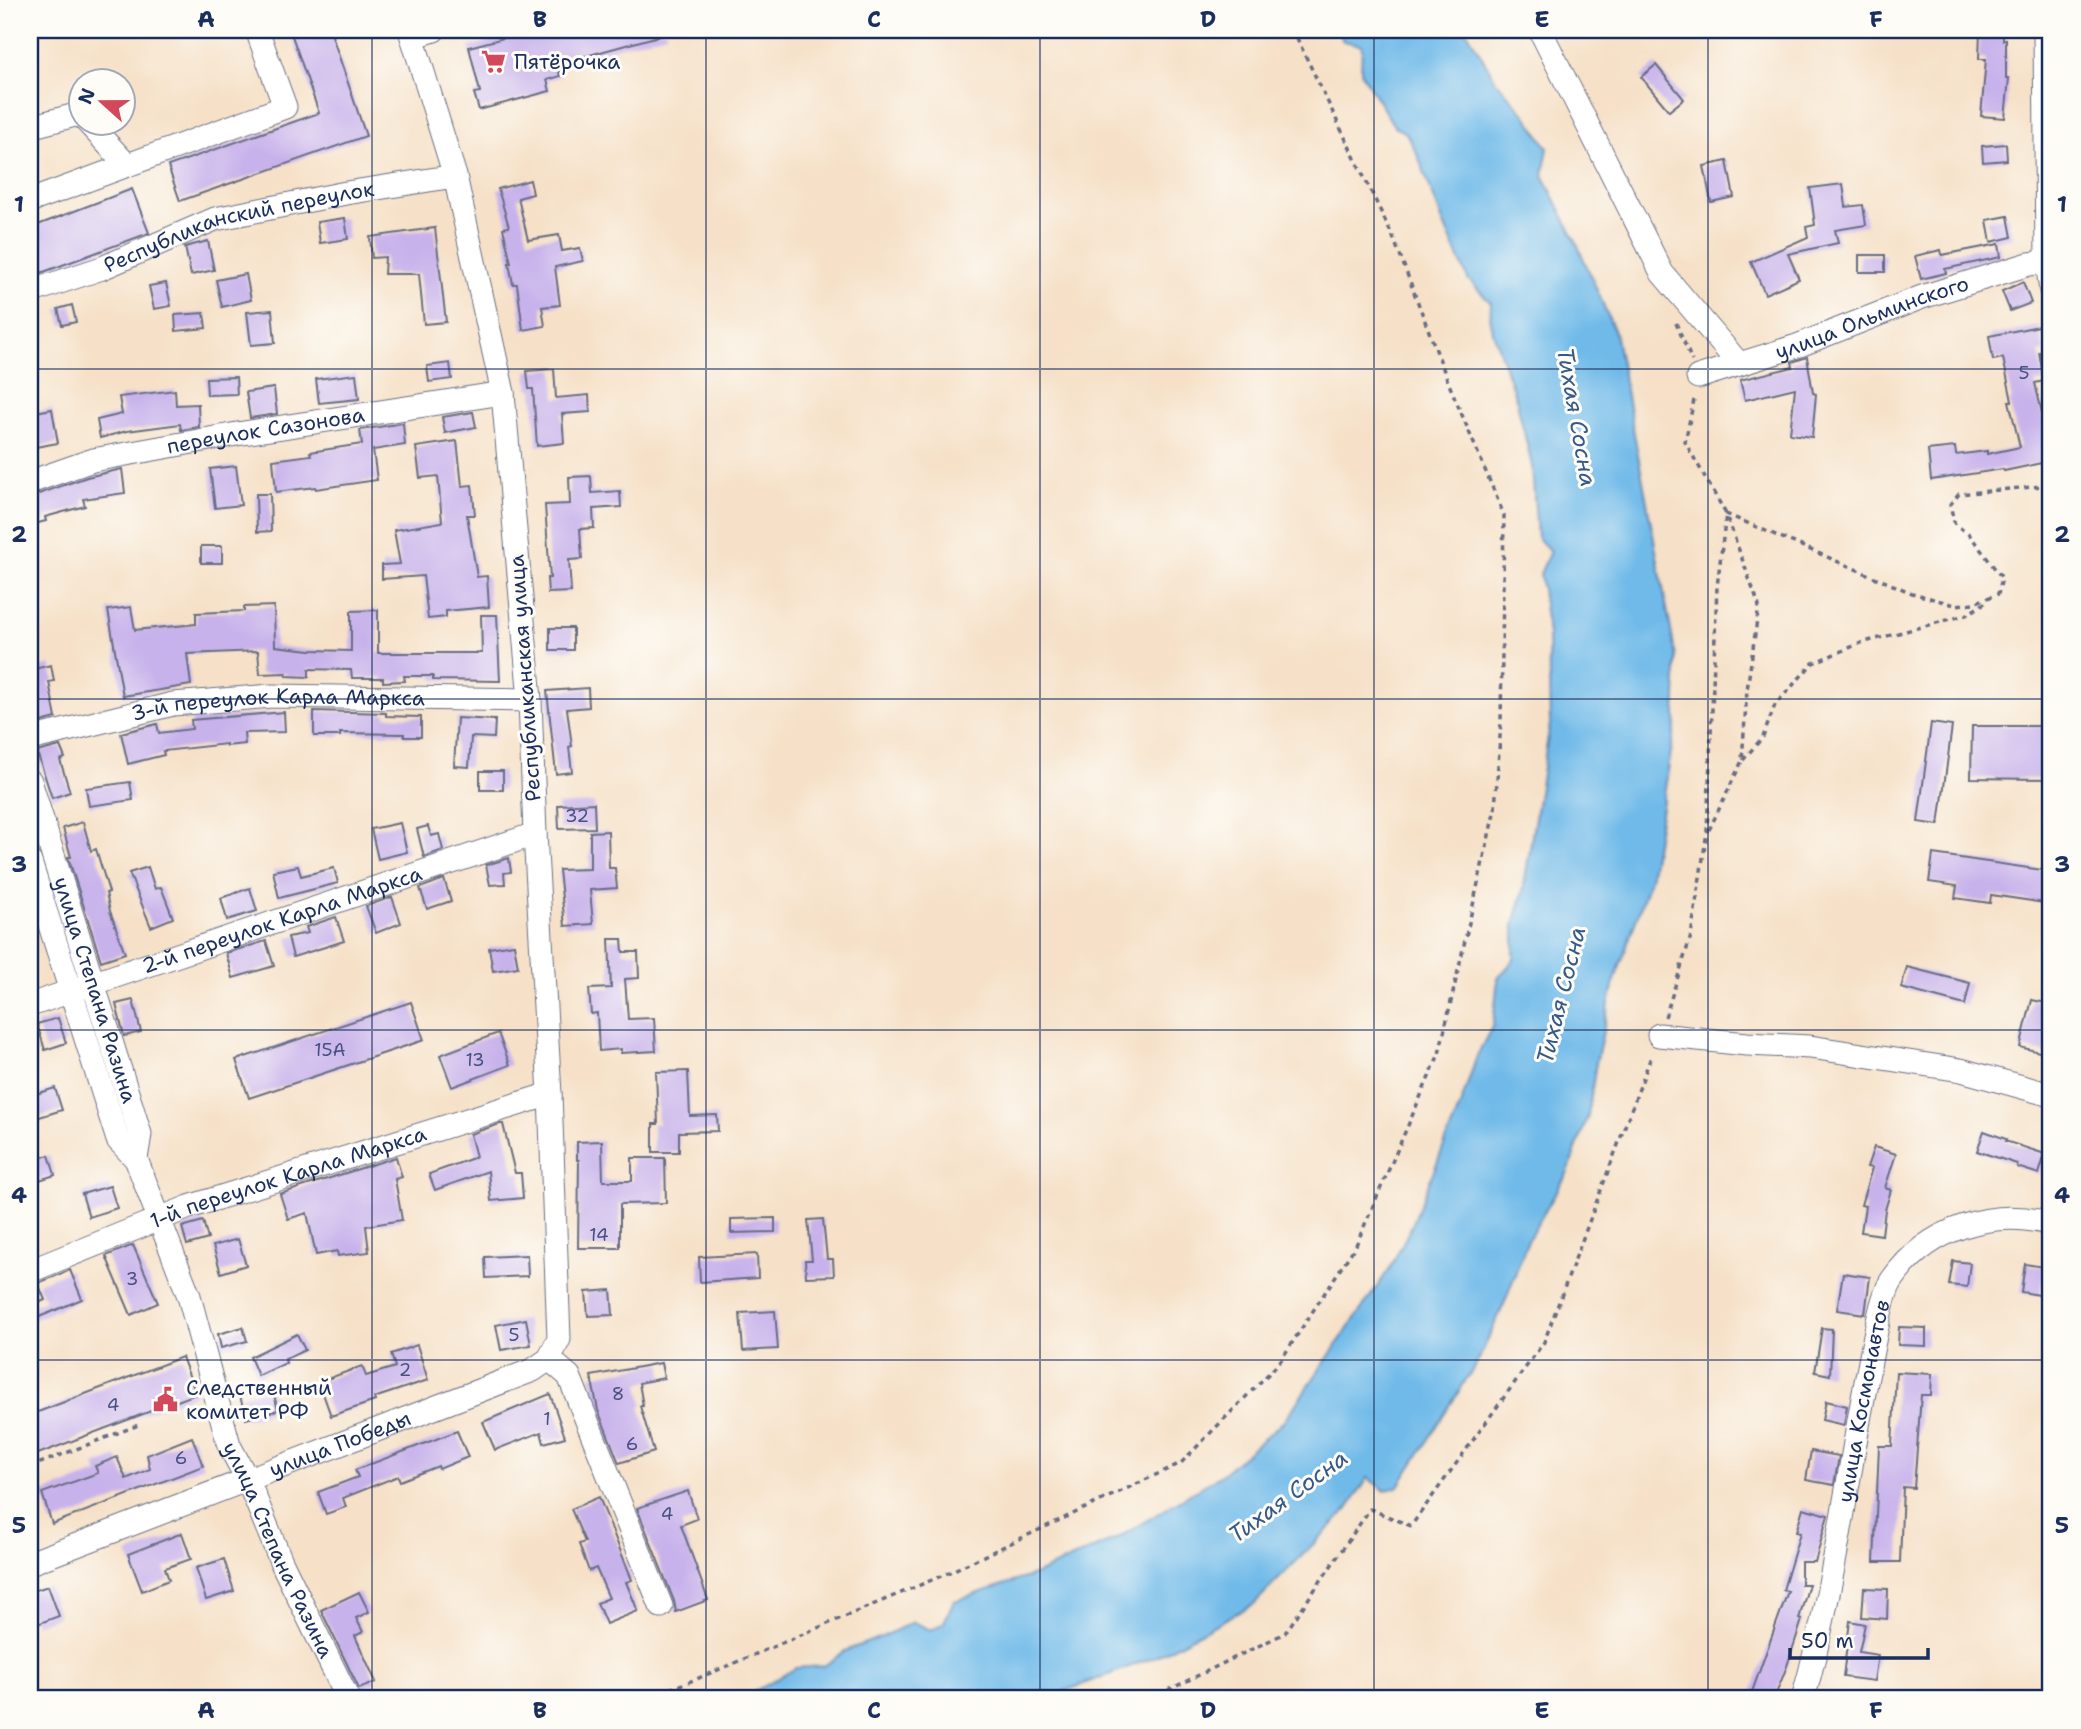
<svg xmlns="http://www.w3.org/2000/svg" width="2081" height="1729" viewBox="0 0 2081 1729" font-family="'Shantell Sans',sans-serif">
  <rect width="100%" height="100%" fill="#fdfcf7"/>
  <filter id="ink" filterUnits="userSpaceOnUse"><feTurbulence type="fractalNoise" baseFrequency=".0143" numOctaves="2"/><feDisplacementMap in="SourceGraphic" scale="14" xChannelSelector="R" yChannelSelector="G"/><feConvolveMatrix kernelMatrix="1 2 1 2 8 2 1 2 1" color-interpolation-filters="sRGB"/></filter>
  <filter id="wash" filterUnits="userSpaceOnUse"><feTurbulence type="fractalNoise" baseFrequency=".00686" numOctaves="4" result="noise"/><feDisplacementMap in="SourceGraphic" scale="28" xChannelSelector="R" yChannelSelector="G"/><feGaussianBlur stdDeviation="1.57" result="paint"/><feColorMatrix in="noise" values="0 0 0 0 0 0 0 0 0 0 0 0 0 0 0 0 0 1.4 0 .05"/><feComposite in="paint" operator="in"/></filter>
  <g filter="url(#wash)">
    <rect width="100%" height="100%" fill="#f6e1c8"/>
    <polygon fill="#70bae9" stroke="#4674a4" stroke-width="2" points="1338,30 1463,30 1468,33 1496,81 1525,114 1548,148 1543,175 1575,239 1615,332 1676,657 1676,722 1650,879 1613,986 1596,1063 1588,1115 1568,1172 1528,1240 1504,1304 1478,1361 1399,1486 1385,1491 1368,1478 1348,1509 1254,1604 1153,1658 1044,1699 742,1699 796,1668 824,1666 845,1651 884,1636 913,1622 931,1630 944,1622 954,1601 1034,1575 1118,1538 1221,1475 1284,1421 1390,1268 1412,1225 1460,1106 1477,1056 1493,1025 1498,978 1514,960 1514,925 1523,892 1550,724 1548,635 1540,574 1550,551 1537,537 1532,466 1517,402 1490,323 1491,303 1468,279 1443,222 1418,156 1406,133 1394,126 1361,73 1362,45 1343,41"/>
    <g id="blocks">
      <g fill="#c8b2eb">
        <polygon points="290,30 330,30 366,136 180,201 168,166 319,113"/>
        <polygon points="534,30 666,30 666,34 557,64 560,76 547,80 550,91 479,110 474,93 480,92 469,47"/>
        <polygon points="1980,30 2003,30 2003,40 2006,39 2006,78 2009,78 2005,118 1981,116 1986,59 1979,59"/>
        <polygon points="1656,65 1684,99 1669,111 1641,77"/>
        <polygon points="2006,144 2007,160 1983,162 1982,146"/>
        <polygon points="1727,161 1734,197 1711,202 1704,166"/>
        <polygon points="530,180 533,194 518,198 528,240 559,235 562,251 580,248 583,261 555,267 560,305 542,307 545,326 523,330 517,284 513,284 509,263 511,263 503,228 509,227 498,189"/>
        <polygon points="1843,184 1846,207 1863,205 1866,225 1835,230 1838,243 1788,254 1799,279 1765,294 1751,262 1808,237 1806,227 1815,225 1810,188"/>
        <polygon points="132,189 149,233 30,277 30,228"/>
        <polygon points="2008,216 2012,237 1991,242 1987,220"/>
        <polygon points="345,218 348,239 320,243 317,222"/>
        <polygon points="435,228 446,322 424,324 419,274 384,274 385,257 372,258 370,237"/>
        <polygon points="208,241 214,270 191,275 185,247"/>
        <polygon points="1999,244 2001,257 1945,269 1946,273 1921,279 1915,256 1941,250 1942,255"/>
        <rect x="1859" y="255" width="26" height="17"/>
        <polygon points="246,274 251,300 222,307 216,280"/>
        <polygon points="2023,282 2031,303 2010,311 2002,291"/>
        <polygon points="166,283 171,306 154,309 149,286"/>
        <polygon points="72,305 76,322 62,325 58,309"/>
        <polygon points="272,310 275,343 251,345 247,312"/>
        <polygon points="204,313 206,328 176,331 175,315"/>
        <polygon points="2039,326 2044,351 2039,352 2044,381 2035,383 2049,442 2051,442 2051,461 2004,471 2003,469 1931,480 1928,450 1955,447 1956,455 1987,451 1987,454 2020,447 2009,401 2012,401 2003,358 1993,360 1989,336"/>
        <polygon points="1807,357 1813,393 1816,394 1812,437 1790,434 1795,388 1745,400 1740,380 1793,367 1792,362"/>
        <polygon points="450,363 452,379 429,382 427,366"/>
        <polygon points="554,369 556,398 589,395 590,412 562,414 564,443 537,446 533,389 529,389 527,371"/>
        <polygon points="356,374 359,399 319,403 316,379"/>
        <polygon points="236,377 237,394 207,395 206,378"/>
        <polygon points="274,388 277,414 250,418 246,392"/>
        <polygon points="175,390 176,405 198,404 199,427 181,430 180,424 127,431 100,438 97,420 122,414 119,397"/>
        <polygon points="52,409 58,443 30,448 30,413"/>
        <polygon points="473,412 476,427 445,433 442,417"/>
        <polygon points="403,423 405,445 373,450 377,480 316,489 315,487 276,492 273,460 311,455 310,452 362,444 360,430"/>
        <polygon points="457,441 462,486 472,485 475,515 467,515 477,577 487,576 489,607 446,611 446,617 428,619 423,576 382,579 382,565 400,564 394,530 442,522 438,476 420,478 416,447"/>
        <polygon points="236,466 241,505 215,508 210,469"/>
        <polygon points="122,469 125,493 83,499 85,506 45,517 46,521 30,525 30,497 87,477"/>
        <polygon points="591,476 592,493 620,491 621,507 593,509 594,528 580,529 582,559 569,560 571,592 548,593 547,578 550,578 545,505 570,504 569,477"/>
        <polygon points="256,494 270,494 271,531 257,532"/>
        <rect x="201" y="546" width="21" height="17"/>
        <polygon points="274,606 275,646 310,650 351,651 351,611 378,610 378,653 482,653 481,615 497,615 500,681 433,680 433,676 404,676 405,681 383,682 383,678 352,678 351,670 309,669 309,677 286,676 286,673 260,674 258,651 187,654 191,685 123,696 108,610 131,607 135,630 196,624 196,613 244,611 244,607"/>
        <rect x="550" y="628" width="23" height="22"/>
        <polygon points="51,665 54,681 49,682 56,718 30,725 30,670"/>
        <polygon points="588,688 589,707 567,709 572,746 569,747 572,772 556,774 547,691"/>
        <polygon points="314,711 386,713 386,716 421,717 421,737 404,737 404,734 340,733 340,736 314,736"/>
        <polygon points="284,712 285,732 244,733 245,744 226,746 226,744 163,751 164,755 128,764 121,733 157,724 159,733 192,729 191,720"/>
        <polygon points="457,718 495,720 494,738 471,737 469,767 454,766"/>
        <polygon points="1931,723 1952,726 1939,825 1918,822"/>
        <polygon points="1972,726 2051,726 2051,779 1971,778"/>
        <polygon points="60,746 65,758 60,760 70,792 52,798 37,752"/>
        <rect x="480" y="771" width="23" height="19"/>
        <polygon points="130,782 133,800 89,806 86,788"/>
        <polygon points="594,803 595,828 559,829 558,805"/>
        <polygon points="83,822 91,851 96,849 109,892 106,893 110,911 125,953 101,961 68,857 71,857 63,828"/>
        <polygon points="400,823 407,852 378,859 371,829"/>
        <polygon points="428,826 431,836 439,834 443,850 424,857 417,829"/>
        <polygon points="608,831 609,868 615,868 617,888 590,890 593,924 565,926 559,870 590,869 590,832"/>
        <polygon points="1933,854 2049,871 2045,903 1991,895 1990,903 1955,898 1957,886 1929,882"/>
        <polygon points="509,858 511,872 504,873 505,884 490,885 486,865"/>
        <polygon points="298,866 301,876 334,868 338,883 279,898 273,871"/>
        <polygon points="148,867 155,889 161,887 173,918 151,927 129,873"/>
        <polygon points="444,879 451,901 427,909 420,888"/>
        <polygon points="250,888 257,911 227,920 221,898"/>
        <polygon points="392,897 401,923 376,933 366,906"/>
        <polygon points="336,917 344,941 293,957 288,937 308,933 306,927"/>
        <polygon points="609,939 622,939 623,952 638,952 639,978 625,979 628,1019 654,1018 656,1051 621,1053 621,1049 599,1051 597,1013 591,1014 589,989 611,988"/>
        <polygon points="266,941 274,966 233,978 226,953"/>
        <polygon points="514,944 518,967 493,971 489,948"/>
        <polygon points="1907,967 1970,983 1965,1005 1901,988"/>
        <polygon points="133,1000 141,1032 124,1036 116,1004"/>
        <polygon points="2032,1000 2051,1004 2051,1055 2020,1047"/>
        <polygon points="411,1002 424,1040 249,1098 236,1060"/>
        <polygon points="58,1018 66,1043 45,1050 37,1024"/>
        <polygon points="498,1033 510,1065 452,1087 440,1055"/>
        <polygon points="688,1071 690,1116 717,1115 718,1131 679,1132 679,1152 653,1152 653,1124 658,1124 656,1072"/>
        <polygon points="55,1088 62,1110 30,1120 30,1096"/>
        <polygon points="500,1124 503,1124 515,1173 521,1173 523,1198 491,1201 488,1171 435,1190 429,1174 476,1157 470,1134"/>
        <polygon points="1984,1131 2006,1139 2005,1141 2045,1154 2039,1174 2017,1167 2017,1164 1977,1151"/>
        <polygon points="602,1141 603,1181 632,1181 632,1158 665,1158 666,1203 620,1204 620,1248 578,1248 579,1160 577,1160 577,1142"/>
        <polygon points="1874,1147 1896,1154 1885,1188 1891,1190 1885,1210 1882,1235 1861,1232 1865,1206 1861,1205 1872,1168 1867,1167"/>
        <polygon points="49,1155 55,1175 30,1183 30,1161"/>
        <polygon points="396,1157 402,1177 395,1179 402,1220 366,1226 369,1252 338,1256 337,1251 316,1255 307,1213 288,1219 280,1194"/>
        <polygon points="110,1186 117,1208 89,1217 82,1194"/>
        <polygon points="775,1218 775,1232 731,1233 731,1219"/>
        <polygon points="823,1219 827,1259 833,1259 834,1276 806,1277 805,1260 812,1260 808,1220"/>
        <polygon points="203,1221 208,1239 187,1245 182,1227"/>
        <polygon points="238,1239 246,1265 221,1273 213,1246"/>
        <polygon points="133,1245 158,1303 131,1315 106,1256"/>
        <polygon points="757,1254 758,1278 700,1282 699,1257"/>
        <polygon points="527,1255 528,1276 486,1278 485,1257"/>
        <polygon points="1953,1261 1970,1263 1967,1287 1949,1285"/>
        <polygon points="2025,1264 2044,1267 2040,1295 2021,1292"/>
        <polygon points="70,1270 82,1299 30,1321 30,1307 45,1300 38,1283"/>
        <polygon points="1843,1273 1870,1277 1865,1314 1837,1310"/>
        <polygon points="611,1290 613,1315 588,1316 586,1292"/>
        <polygon points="775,1311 778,1349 743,1351 740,1313"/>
        <polygon points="526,1319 531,1345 501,1350 496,1325"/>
        <polygon points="243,1327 247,1341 221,1348 218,1334"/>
        <polygon points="1899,1327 1926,1328 1926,1346 1898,1345"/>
        <polygon points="1822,1328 1832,1329 1830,1375 1815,1372"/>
        <polygon points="297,1334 305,1350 285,1359 286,1363 258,1376 250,1357"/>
        <polygon points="417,1345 428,1380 374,1398 375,1401 331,1416 319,1382 362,1366 366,1376 395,1367 391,1354"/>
        <polygon points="182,1357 196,1394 30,1457 30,1415"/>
        <polygon points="661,1363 664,1378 639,1383 643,1406 640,1406 654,1452 619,1463 598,1410 591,1376"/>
        <polygon points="1896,1372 1932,1374 1931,1395 1921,1395 1914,1488 1903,1487 1900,1562 1874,1562 1879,1446 1892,1446"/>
        <polygon points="272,1387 278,1410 246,1419 240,1396"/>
        <polygon points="550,1394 565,1437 544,1443 541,1432 495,1450 483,1422"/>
        <polygon points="1826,1401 1847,1406 1844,1425 1822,1420"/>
        <polygon points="457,1431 468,1457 439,1469 438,1466 400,1481 398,1476 343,1498 346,1507 326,1514 318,1492 358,1477 355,1470"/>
        <polygon points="192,1437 203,1466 52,1524 42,1493 98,1473 95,1466 117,1457 126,1479 150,1469 147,1455"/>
        <polygon points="1811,1451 1839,1456 1834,1485 1806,1480"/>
        <polygon points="688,1491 697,1519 681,1525 708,1600 676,1612 674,1601 637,1508"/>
        <polygon points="599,1497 632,1580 626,1582 638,1611 606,1624 597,1603 609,1598 596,1568 589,1571 579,1544 585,1542 571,1509"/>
        <polygon points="1803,1508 1828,1515 1815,1562 1801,1562 1801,1584 1809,1584 1799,1619 1802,1620 1787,1666 1774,1699 1771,1699 1752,1692 1788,1591 1783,1590 1800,1533 1796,1532"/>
        <polygon points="182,1533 191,1559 165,1568 169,1580 142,1591 128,1554"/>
        <polygon points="224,1559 234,1591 206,1600 196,1568"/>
        <polygon points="48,1586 59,1616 35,1625 30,1611 30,1592"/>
        <polygon points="1864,1588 1888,1589 1887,1619 1862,1617"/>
        <polygon points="359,1592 369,1612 356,1618 363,1632 355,1636 376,1682 359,1689 321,1610"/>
        <polygon points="1850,1621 1865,1624 1859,1652 1878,1655 1874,1681 1843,1677"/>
      </g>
    </g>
  </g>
  <g filter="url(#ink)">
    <use href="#blocks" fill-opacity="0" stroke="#686d83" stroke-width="2"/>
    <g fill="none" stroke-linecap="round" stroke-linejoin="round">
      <defs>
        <g id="minor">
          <polyline points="1540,30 1662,273 1739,364"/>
          <polyline points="2045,30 2047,262 2051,290"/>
          <polyline points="412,37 434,30"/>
          <polyline points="87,122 127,165"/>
          <polyline points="30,127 79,114 80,116"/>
          <polyline points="30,201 285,107 257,30"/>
          <path id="s1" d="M 30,292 L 102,268 L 215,219 L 346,193 L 455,176"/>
          <path id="s2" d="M 1698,377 L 1797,346 L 1922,297 L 2029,264 L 2047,262"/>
          <path id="s3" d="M 30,482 L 93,460 L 237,434 L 503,393"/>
          <path id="s4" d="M 30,739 L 173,704 L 272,696 L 530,700"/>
          <path id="s5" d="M 30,781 L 140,1134 L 136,1159"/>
          <path id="s6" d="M 30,862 L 118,1140 L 136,1159 L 189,1296 L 229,1445 L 248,1481 L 281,1561 L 348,1699"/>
          <path id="s7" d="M 30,1005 L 535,834"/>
          <polyline points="1659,1035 1747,1044 1810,1047 1961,1070 2051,1095"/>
          <path id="s8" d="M 30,1271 L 189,1207 L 550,1094"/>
          <polyline points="549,1359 569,1376 661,1606"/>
          <path id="s9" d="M 30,1563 L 533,1370 L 549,1359 L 559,1339 L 550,1094 L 535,834 L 530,700 L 503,393 L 455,176 L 410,30"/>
          <path id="s10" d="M 1803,1699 C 1833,1593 1846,1485 1867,1377 C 1872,1354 1880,1297 1892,1280 C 1927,1229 1992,1207 2051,1224"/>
        </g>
      </defs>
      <use href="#minor" stroke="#686d83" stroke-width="25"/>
      <g stroke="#686d83" stroke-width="3.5" stroke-dasharray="5 5" stroke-linecap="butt">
        <polyline points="1676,323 1692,361"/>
        <polyline points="1743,760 1763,737 1775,705 1813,663 1861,643 1966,615 1988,601"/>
        <polyline points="1709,830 1742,761 1747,690 1759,606 1726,514 1912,593 1955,605 1974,603 1998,594 2002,578 1969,534 1955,525 1950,505 1959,494 2051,485"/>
        <polyline points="1665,1017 1691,936 1707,832 1717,587 1726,514 1685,442 1695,395"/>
        <polyline points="30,1467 141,1424"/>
        <polyline points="641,1699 694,1680 939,1577 1181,1463 1279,1363 1356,1245 1439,1054 1495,809 1501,722 1504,515 1449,384 1393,237 1293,30"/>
        <polyline points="1150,1699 1285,1633 1370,1509 1411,1526 1544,1342 1652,1054"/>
      </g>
      <use href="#minor" stroke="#fff" stroke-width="23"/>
    </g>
  </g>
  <path fill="none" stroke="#1b2f5e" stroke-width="2" stroke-opacity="0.55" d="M 372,30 L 372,1699M 706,30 L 706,1699M 1040,30 L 1040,1699M 1374,30 L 1374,1699M 1708,30 L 1708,1699M 30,369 L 2051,369M 30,699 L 2051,699M 30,1030 L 2051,1030M 30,1360 L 2051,1360"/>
  <defs>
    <symbol id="supermarket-bare" viewBox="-9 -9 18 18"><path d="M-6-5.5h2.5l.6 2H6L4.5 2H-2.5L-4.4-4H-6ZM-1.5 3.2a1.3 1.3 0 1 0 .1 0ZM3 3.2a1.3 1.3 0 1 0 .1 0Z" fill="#d1495b" stroke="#fdfcf7" stroke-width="2.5" paint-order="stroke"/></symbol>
    <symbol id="civic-bare" viewBox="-9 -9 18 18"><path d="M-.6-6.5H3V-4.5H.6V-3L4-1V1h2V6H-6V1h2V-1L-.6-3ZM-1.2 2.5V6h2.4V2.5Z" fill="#d1495b" stroke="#fdfcf7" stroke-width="2.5" paint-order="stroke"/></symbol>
  </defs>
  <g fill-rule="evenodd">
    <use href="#supermarket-bare" x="476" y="44" width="35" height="35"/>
    <use href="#civic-bare" x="148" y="1382" width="35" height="35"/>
  </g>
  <g text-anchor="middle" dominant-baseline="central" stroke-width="6" stroke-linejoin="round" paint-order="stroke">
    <g font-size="18" fill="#465081">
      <text x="2024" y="373">5</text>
      <text x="577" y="816">32</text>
      <text x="330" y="1050">15А</text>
      <text x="475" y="1060">13</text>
      <text x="599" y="1235">14</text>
      <text x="132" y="1279">3</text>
      <text x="514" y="1335">5</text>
      <text x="405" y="1370">2</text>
      <text x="618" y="1394">8</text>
      <text x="113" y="1405">4</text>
      <text x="547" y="1419">1</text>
      <text x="632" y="1444">6</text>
      <text x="181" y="1458">6</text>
      <text x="667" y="1514">4</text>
    </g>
    <g font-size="21" fill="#1b2f5e" stroke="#fdfcf7" text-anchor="start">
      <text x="514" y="62">Пятёрочка</text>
      <text x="186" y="1388">Следственный<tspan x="186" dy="24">комитет РФ</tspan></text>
    </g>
    <g font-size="21" fill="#1b2f5e" stroke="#fdfcf7">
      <text stroke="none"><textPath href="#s1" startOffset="220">Республиканский переулок</textPath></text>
      <text stroke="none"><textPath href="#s2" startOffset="184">улица Ольминского</textPath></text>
      <text stroke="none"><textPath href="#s3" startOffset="242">переулок Сазонова</textPath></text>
      <text transform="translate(525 678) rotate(-94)">Республиканская улица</text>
      <text stroke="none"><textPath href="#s4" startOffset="252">3-й переулок Карла Маркса</textPath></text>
      <text stroke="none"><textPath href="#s7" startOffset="266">2-й переулок Карла Маркса</textPath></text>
      <text stroke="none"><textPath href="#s5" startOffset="219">улица Степана Разина</textPath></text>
      <text stroke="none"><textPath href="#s8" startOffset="275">1-й переулок Карла Маркса</textPath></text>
      <text stroke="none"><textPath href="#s10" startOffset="304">улица Космонавтов</textPath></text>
      <text stroke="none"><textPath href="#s9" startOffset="332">улица Победы</textPath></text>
      <text stroke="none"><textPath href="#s6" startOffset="735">улица Степана Разина</textPath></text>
    </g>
    <g font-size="23" font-style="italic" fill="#355988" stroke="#fdfcf7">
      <text transform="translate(1577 417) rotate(80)">Тихая Сосна</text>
      <text transform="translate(1561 995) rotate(-76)">Тихая Сосна</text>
      <text transform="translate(1288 1496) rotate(-36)">Тихая Сосна</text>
    </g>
  </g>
  <rect width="2081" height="1729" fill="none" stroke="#fdfcf7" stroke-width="77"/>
  <g transform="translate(102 102) rotate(291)"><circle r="33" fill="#fdfcf7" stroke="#a3aaba" stroke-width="2"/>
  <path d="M0-5L12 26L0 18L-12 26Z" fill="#d1495b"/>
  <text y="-10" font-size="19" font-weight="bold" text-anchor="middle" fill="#1b2f5e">N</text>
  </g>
  <path d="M1790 1648v10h138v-10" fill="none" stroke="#1b2f5e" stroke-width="3.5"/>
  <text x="1801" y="1648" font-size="21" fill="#1b2f5e" stroke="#fdfcf7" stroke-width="5" paint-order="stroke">50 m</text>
  <rect x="38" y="38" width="2004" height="1652" fill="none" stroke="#1b2f5e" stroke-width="2.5"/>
  <g font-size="23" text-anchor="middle" font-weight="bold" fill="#1b2f5e">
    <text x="206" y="27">A</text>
    <text x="540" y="27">B</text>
    <text x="874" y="27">C</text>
    <text x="1208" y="27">D</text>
    <text x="1542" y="27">E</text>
    <text x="1876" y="27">F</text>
    <text x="19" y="212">1</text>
    <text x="2062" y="212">1</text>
    <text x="19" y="542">2</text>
    <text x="2062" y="542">2</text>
    <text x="19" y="872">3</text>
    <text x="2062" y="872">3</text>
    <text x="19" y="1203">4</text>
    <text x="2062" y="1203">4</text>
    <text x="19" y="1533">5</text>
    <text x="2062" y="1533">5</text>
    <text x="206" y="1718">A</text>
    <text x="540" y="1718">B</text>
    <text x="874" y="1718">C</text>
    <text x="1208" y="1718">D</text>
    <text x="1542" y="1718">E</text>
    <text x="1876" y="1718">F</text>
  </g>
</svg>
